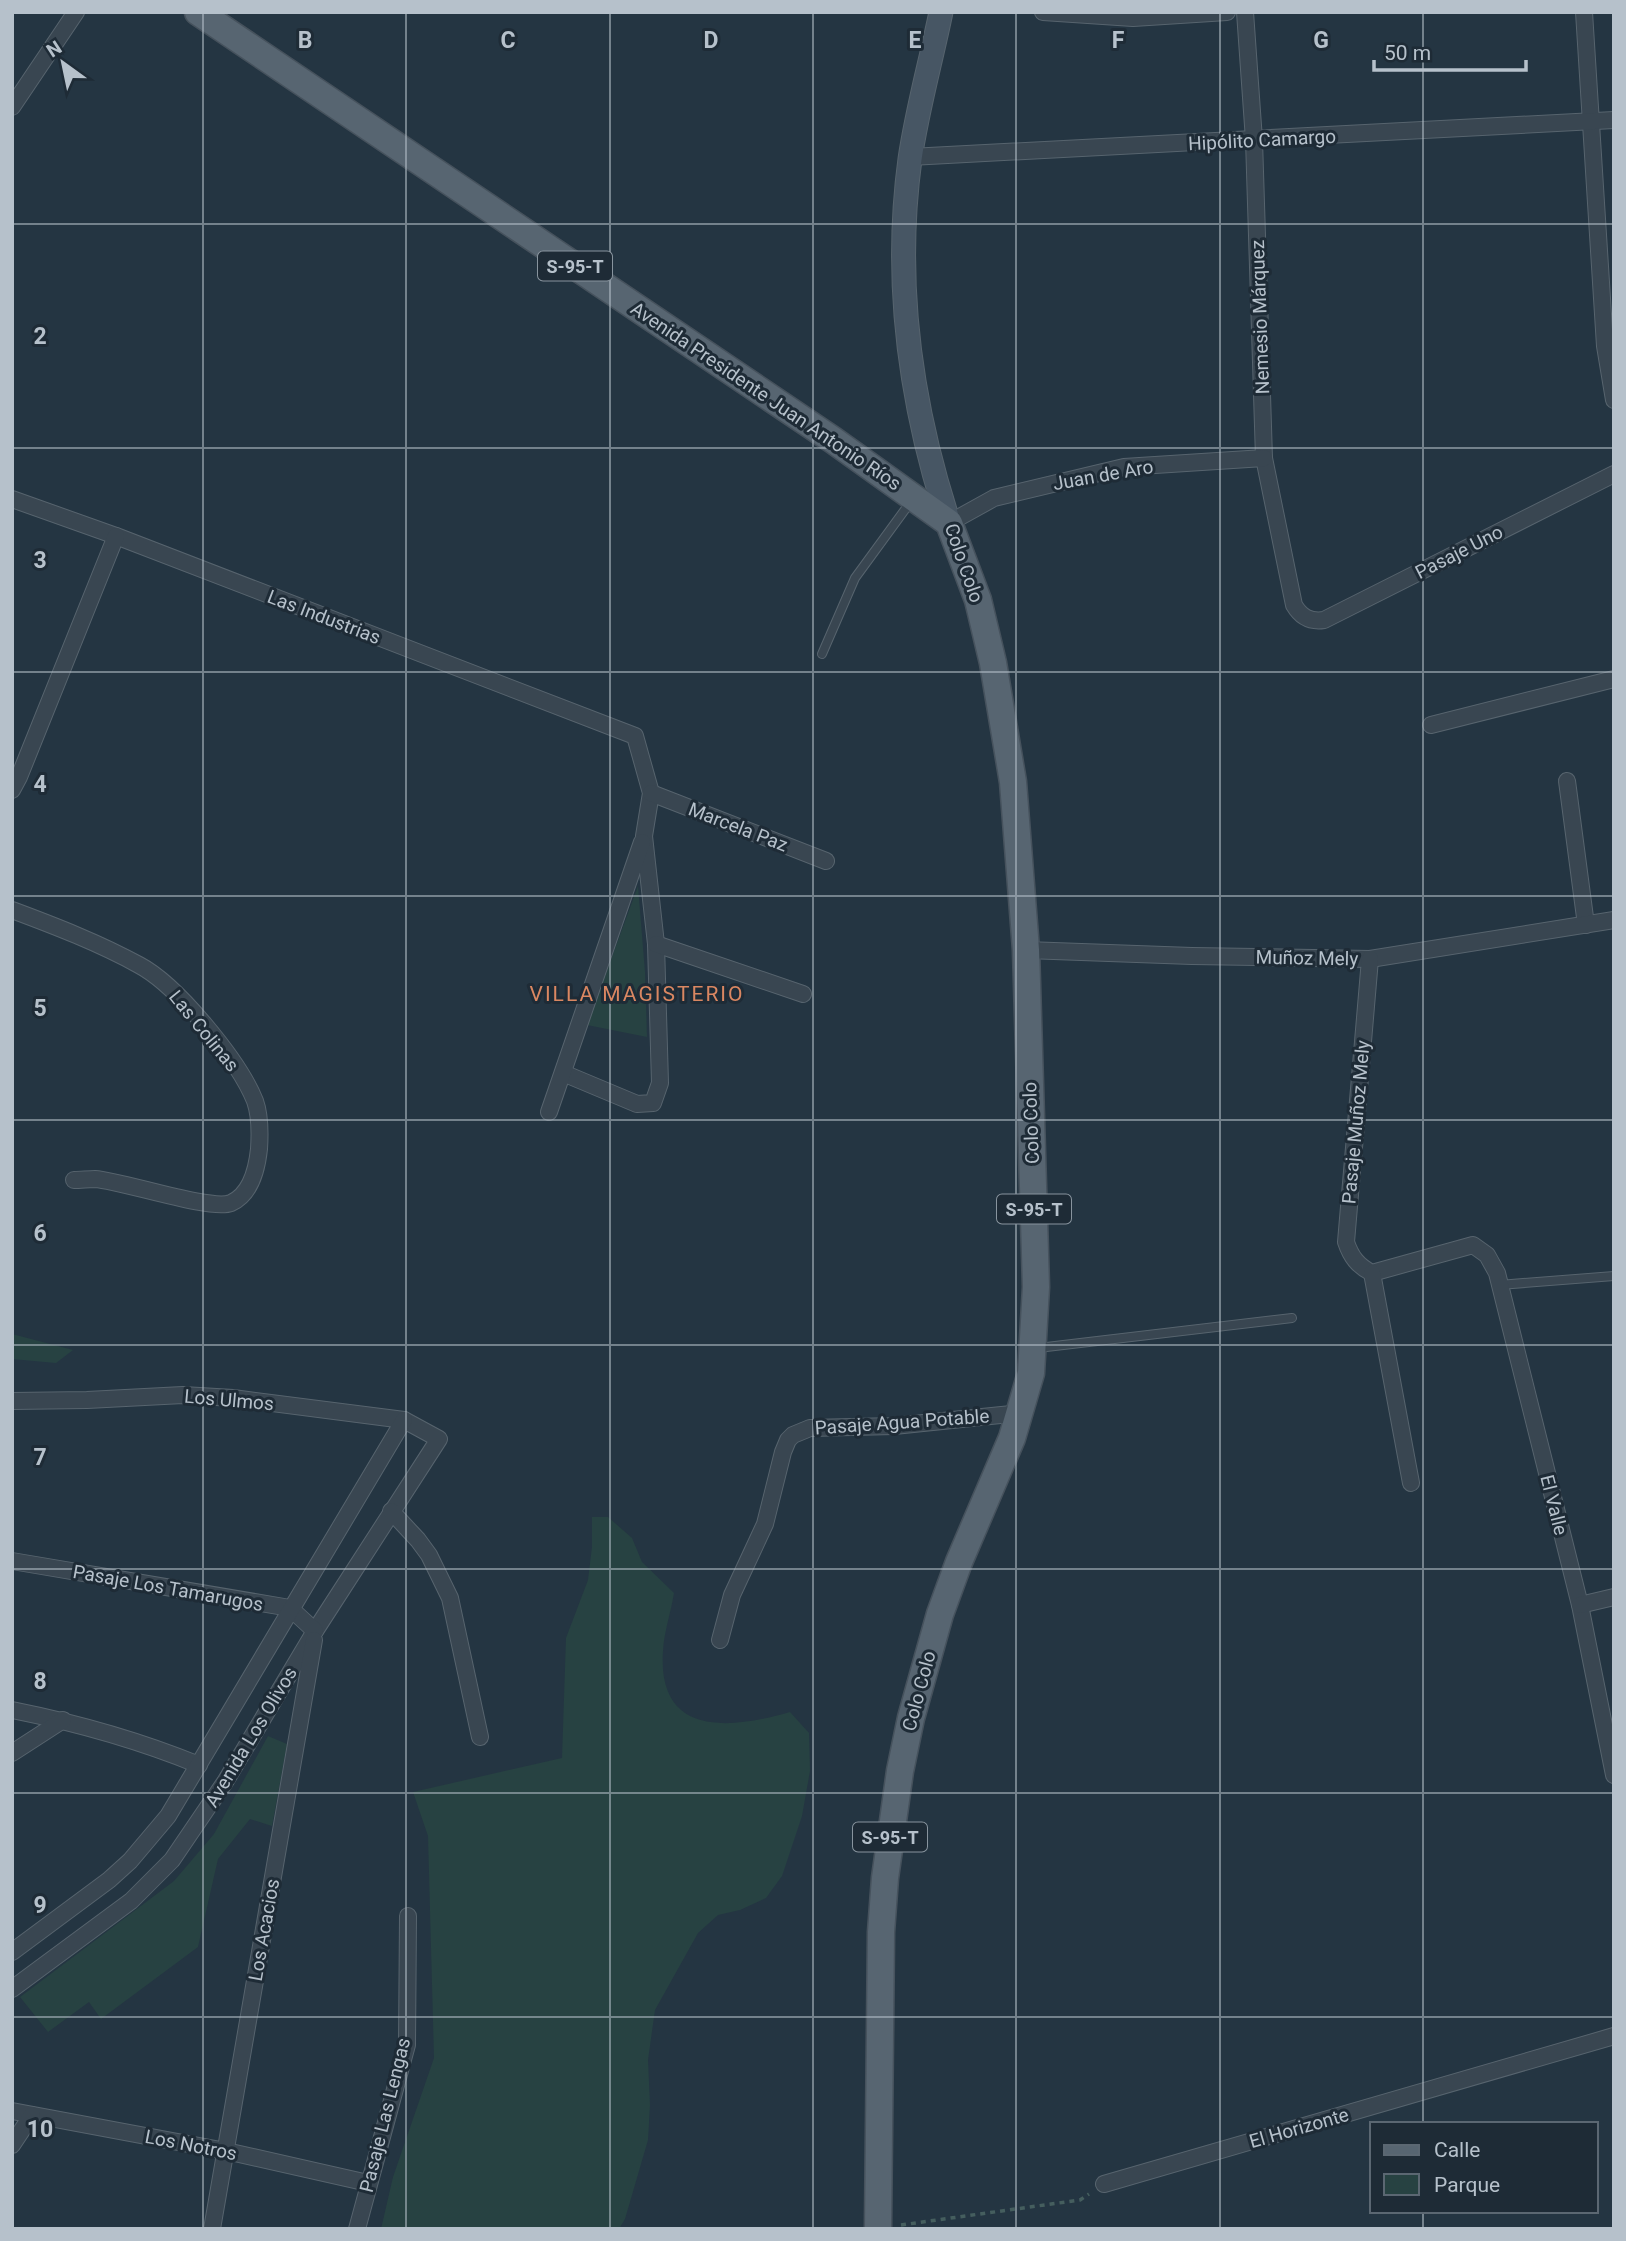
<svg xmlns="http://www.w3.org/2000/svg" width="1626" height="2241" viewBox="0 0 1626 2241" font-family="Roboto,sans-serif">
  <rect width="100%" height="100%" fill="#243542"/>
  <g fill="#274242">
    <polygon points="638,886 645,972 647,1037 587,1025"/>
    <polygon points="12,1334 73,1350 56,1363 12,1359"/>
    <path d="M 592,1517 L 608,1517 L 632,1538 L 642,1562 L 674,1593 C 671,1612 664,1632 663,1651 C 657,1738 731,1729 790,1712 L 809,1733 L 810,1771 L 802,1816 L 782,1876 L 766,1898 L 740,1910 L 718,1915 L 698,1933 L 655,2010 L 648,2060 L 650,2105 L 648,2140 L 625,2219 L 619,2229 L 381,2229 L 393,2177 L 434,2058 L 428,1836 L 413,1792 L 562,1758 L 566,1638 L 588,1580 L 592,1547 Z"/>
    <polygon points="268,1736 287,1744 272,1826 250,1819 218,1859 198,1947 101,2019 89,2002 48,2032 20,1997 174,1881 214,1834"/>
  </g>
  <g fill="none" stroke-linecap="round" stroke-linejoin="round">
    <defs>
      <g id="lane">
        <polyline points="822,654 855,578 912,500"/>
        <polyline points="1499,1285 1614,1276"/>
        <polyline points="1038,1348 1292,1318"/>
      </g>
      <g id="street">
        <polyline points="1043,12 1133,18 1227,12"/>
        <path d="M 1245,12 L 1254,140 L 1264,458 L 1294,605 C 1301,617 1310,622 1324,620 L 1614,474"/>
        <polyline points="1584,12 1605,346 1614,400"/>
        <polyline points="12,107 76,12"/>
        <polyline points="910,157 1614,120"/>
        <polyline points="12,499 116,536 635,736 651,793 644,836 656,944 660,1083 653,1103 637,1104 563,1073"/>
        <polyline points="949,523 994,498 1124,467 1264,458"/>
        <polyline points="1431,725 1614,679"/>
        <polyline points="1567,781 1586,925"/>
        <polyline points="12,790 19,777 116,536"/>
        <polyline points="651,793 826,861"/>
        <path d="M 12,910 C 55,926 99,943 139,965 C 177,985 239,1061 255,1101 C 260,1115 260,1134 259,1149 C 257,1168 251,1194 231,1203 C 210,1211 123,1181 95,1179 C 88,1179 81,1180 74,1180"/>
        <polyline points="656,944 803,994"/>
        <polyline points="1026,950 1192,956 1370,959 1614,920"/>
        <path d="M 1370,959 L 1346,1242 C 1351,1257 1358,1266 1372,1273 L 1473,1245 L 1487,1255 L 1497,1273 L 1580,1605 L 1614,1775"/>
        <polyline points="549,1112 642,842"/>
        <polyline points="1372,1273 1411,1483"/>
        <polyline points="12,1401 87,1400 183,1395 233,1398 404,1420 439,1439 315,1631 225,1782 172,1860 131,1901 12,1989"/>
        <polyline points="391,1511 418,1540 429,1555 450,1598 480,1737"/>
        <polyline points="12,1561 290,1608 315,1631"/>
        <polyline points="1580,1605 1614,1597"/>
        <polyline points="720,1640 732,1595 765,1524 783,1452 788,1440 793,1435 810,1428 894,1426 1021,1413"/>
        <path d="M 12,1710 C 77,1723 138,1740 199,1765"/>
        <polyline points="12,1753 63,1720"/>
        <polyline points="12,1952 109,1880 130,1861 168,1816 404,1420"/>
        <polyline points="12,2111 226,2151 368,2183"/>
        <polyline points="12,2145 32,2115"/>
        <polyline points="1104,2184 1614,2036"/>
        <polyline points="212,2229 314,1640"/>
        <polyline points="357,2229 407,2045 408,1916"/>
      </g>
      <path id="secondary" d="M 941,12 C 931,61 917,110 910,159 C 893,284 910,404 949,523"/>
      <polyline id="primary" points="198,12 833,440 949,523 978,600 993,663 1013,782 1026,950 1036,1287 1031,1373 1012,1438 959,1562 940,1614 911,1718 900,1771 885,1878 881,1932 878,2229"/>
    </defs>
    <use href="#lane" stroke="#57646e" stroke-width="10"/>
    <use href="#street" stroke="#57646e" stroke-width="18"/>
    <use href="#secondary" stroke="#57646e" stroke-width="25"/>
    <use href="#primary" stroke="#46525d" stroke-width="29"/>
    <polyline stroke="#455e5e" stroke-width="3.5" stroke-dasharray="5 5" stroke-linecap="butt" points="901,2225 1080,2200 1089,2194"/>
    <use href="#lane" stroke="#394651" stroke-width="8"/>
    <use href="#street" stroke="#394651" stroke-width="16"/>
    <use href="#secondary" stroke="#475664" stroke-width="23"/>
    <use href="#primary" stroke="#576571" stroke-width="26"/>
  </g>
  <path fill="none" stroke="#b6c1cb" stroke-width="2" stroke-opacity="0.55" d="M 203,12 L 203,2229M 406,12 L 406,2229M 610,12 L 610,2229M 813,12 L 813,2229M 1016,12 L 1016,2229M 1220,12 L 1220,2229M 1423,12 L 1423,2124M 12,224 L 1614,224M 12,448 L 1614,448M 12,672 L 1614,672M 12,896 L 1614,896M 12,1120 L 1614,1120M 12,1345 L 1614,1345M 12,1569 L 1614,1569M 12,1793 L 1614,1793M 12,2017 L 1614,2017M 1423,2211 L 1423,2229"/>
  <g text-anchor="middle" dominant-baseline="central" stroke-width="6" stroke-linejoin="round" paint-order="stroke">
    <g fill="#1e2b36" stroke="#88949e" stroke-width="2">
      <rect x="538" y="251.5" width="74" height="29" rx="5"/>
      <rect x="997" y="1194.5" width="74" height="29" rx="5"/>
      <rect x="853" y="1822.5" width="74" height="29" rx="5"/>
    </g>
    <g font-size="18" font-weight="bold" fill="#b6c1cb">
      <text x="575" y="266">S-95-T</text>
      <text x="1034" y="1209">S-95-T</text>
      <text x="890" y="1837">S-95-T</text>
    </g>
    <g font-size="19" fill="#b6c1cb" stroke="#1e2b36">
      <text transform="translate(1262 140) rotate(-3)">Hipólito Camargo</text>
      <text transform="translate(1260 317) rotate(-92)">Nemesio Márquez</text>
      <text transform="translate(766 396) rotate(34)">Avenida Presidente Juan Antonio Ríos</text>
      <text transform="translate(1103 475) rotate(-10)">Juan de Aro</text>
      <text transform="translate(1459 552) rotate(-27)">Pasaje Uno</text>
      <text transform="translate(964 563) rotate(71)">Colo Colo</text>
      <text transform="translate(324 617) rotate(21)">Las Industrias</text>
      <text transform="translate(738 827) rotate(21)">Marcela Paz</text>
      <text transform="translate(1307 958) rotate(1)">Muñoz Mely</text>
      <text transform="translate(204 1031) rotate(51)">Las Colinas</text>
      <text transform="translate(1356 1122) rotate(-85)">Pasaje Muñoz Mely</text>
      <text transform="translate(1031 1123) rotate(-92)">Colo Colo</text>
      <text transform="translate(229 1400) rotate(5)">Los Ulmos</text>
      <text transform="translate(902 1422) rotate(-4)">Pasaje Agua Potable</text>
      <text transform="translate(1554 1505) rotate(76)">El Valle</text>
      <text transform="translate(168 1588) rotate(10)">Pasaje Los Tamarugos</text>
      <text transform="translate(919 1691) rotate(-75)">Colo Colo</text>
      <text transform="translate(251 1737) rotate(-59)">Avenida Los Olivos</text>
      <text transform="translate(264 1930) rotate(-80)">Los Acacios</text>
      <text transform="translate(385 2115) rotate(-76)">Pasaje Las Lengas</text>
      <text transform="translate(1299 2128) rotate(-16)">El Horizonte</text>
      <text transform="translate(191 2145) rotate(11)">Los Notros</text>
    </g>
    <g font-size="21" letter-spacing="2" fill="#da8762" stroke="#1e2b36">
      <text x="637" y="994">VILLA MAGISTERIO</text>
    </g>
  </g>
  <g font-size="23" text-anchor="middle" font-weight="bold" fill="#b6c1cb" stroke="#1e2b36" stroke-width="6" stroke-linejoin="round" paint-order="stroke">
    <text x="305" y="48">B</text>
    <text x="508" y="48">C</text>
    <text x="711" y="48">D</text>
    <text x="915" y="48">E</text>
    <text x="1118" y="48">F</text>
    <text x="1321" y="48">G</text>
    <text x="40" y="344">2</text>
    <text x="40" y="568">3</text>
    <text x="40" y="792">4</text>
    <text x="40" y="1016">5</text>
    <text x="40" y="1241">6</text>
    <text x="40" y="1465">7</text>
    <text x="40" y="1689">8</text>
    <text x="40" y="1913">9</text>
    <text x="40" y="2137">10</text>
  </g>
  <rect width="1626" height="2241" fill="none" stroke="#b6c1cb" stroke-width="28"/>
  <rect x="1370" y="2122" width="228" height="91" fill="#1e2b36" stroke="#5b6772" stroke-width="2"/>
  <rect x="1384" y="2145" width="35" height="10" fill="#576571" stroke="#5b6772" stroke-width="2"/>
  <text x="1434" y="2157" font-size="21" fill="#b6c1cb">Calle</text>
  <rect x="1384" y="2174" width="35" height="21" fill="#274242" stroke="#5b6772" stroke-width="2"/>
  <text x="1434" y="2192" font-size="21" fill="#b6c1cb">Parque</text>
  <g transform="translate(63 63) rotate(327)" stroke="#1e2b36" stroke-width="5" paint-order="stroke">
  <path d="M0-5L12 26L0 18L-12 26Z" fill="#b6c1cb"/>
  <text y="-10" font-size="19" font-weight="bold" text-anchor="middle" fill="#b6c1cb">N</text>
  </g>
  <path d="M1374 60v10h152v-10" fill="none" stroke="#b6c1cb" stroke-width="3.5"/>
  <text x="1384" y="60" font-size="21" fill="#b6c1cb" stroke="#1e2b36" stroke-width="5" paint-order="stroke">50 m</text>
</svg>
